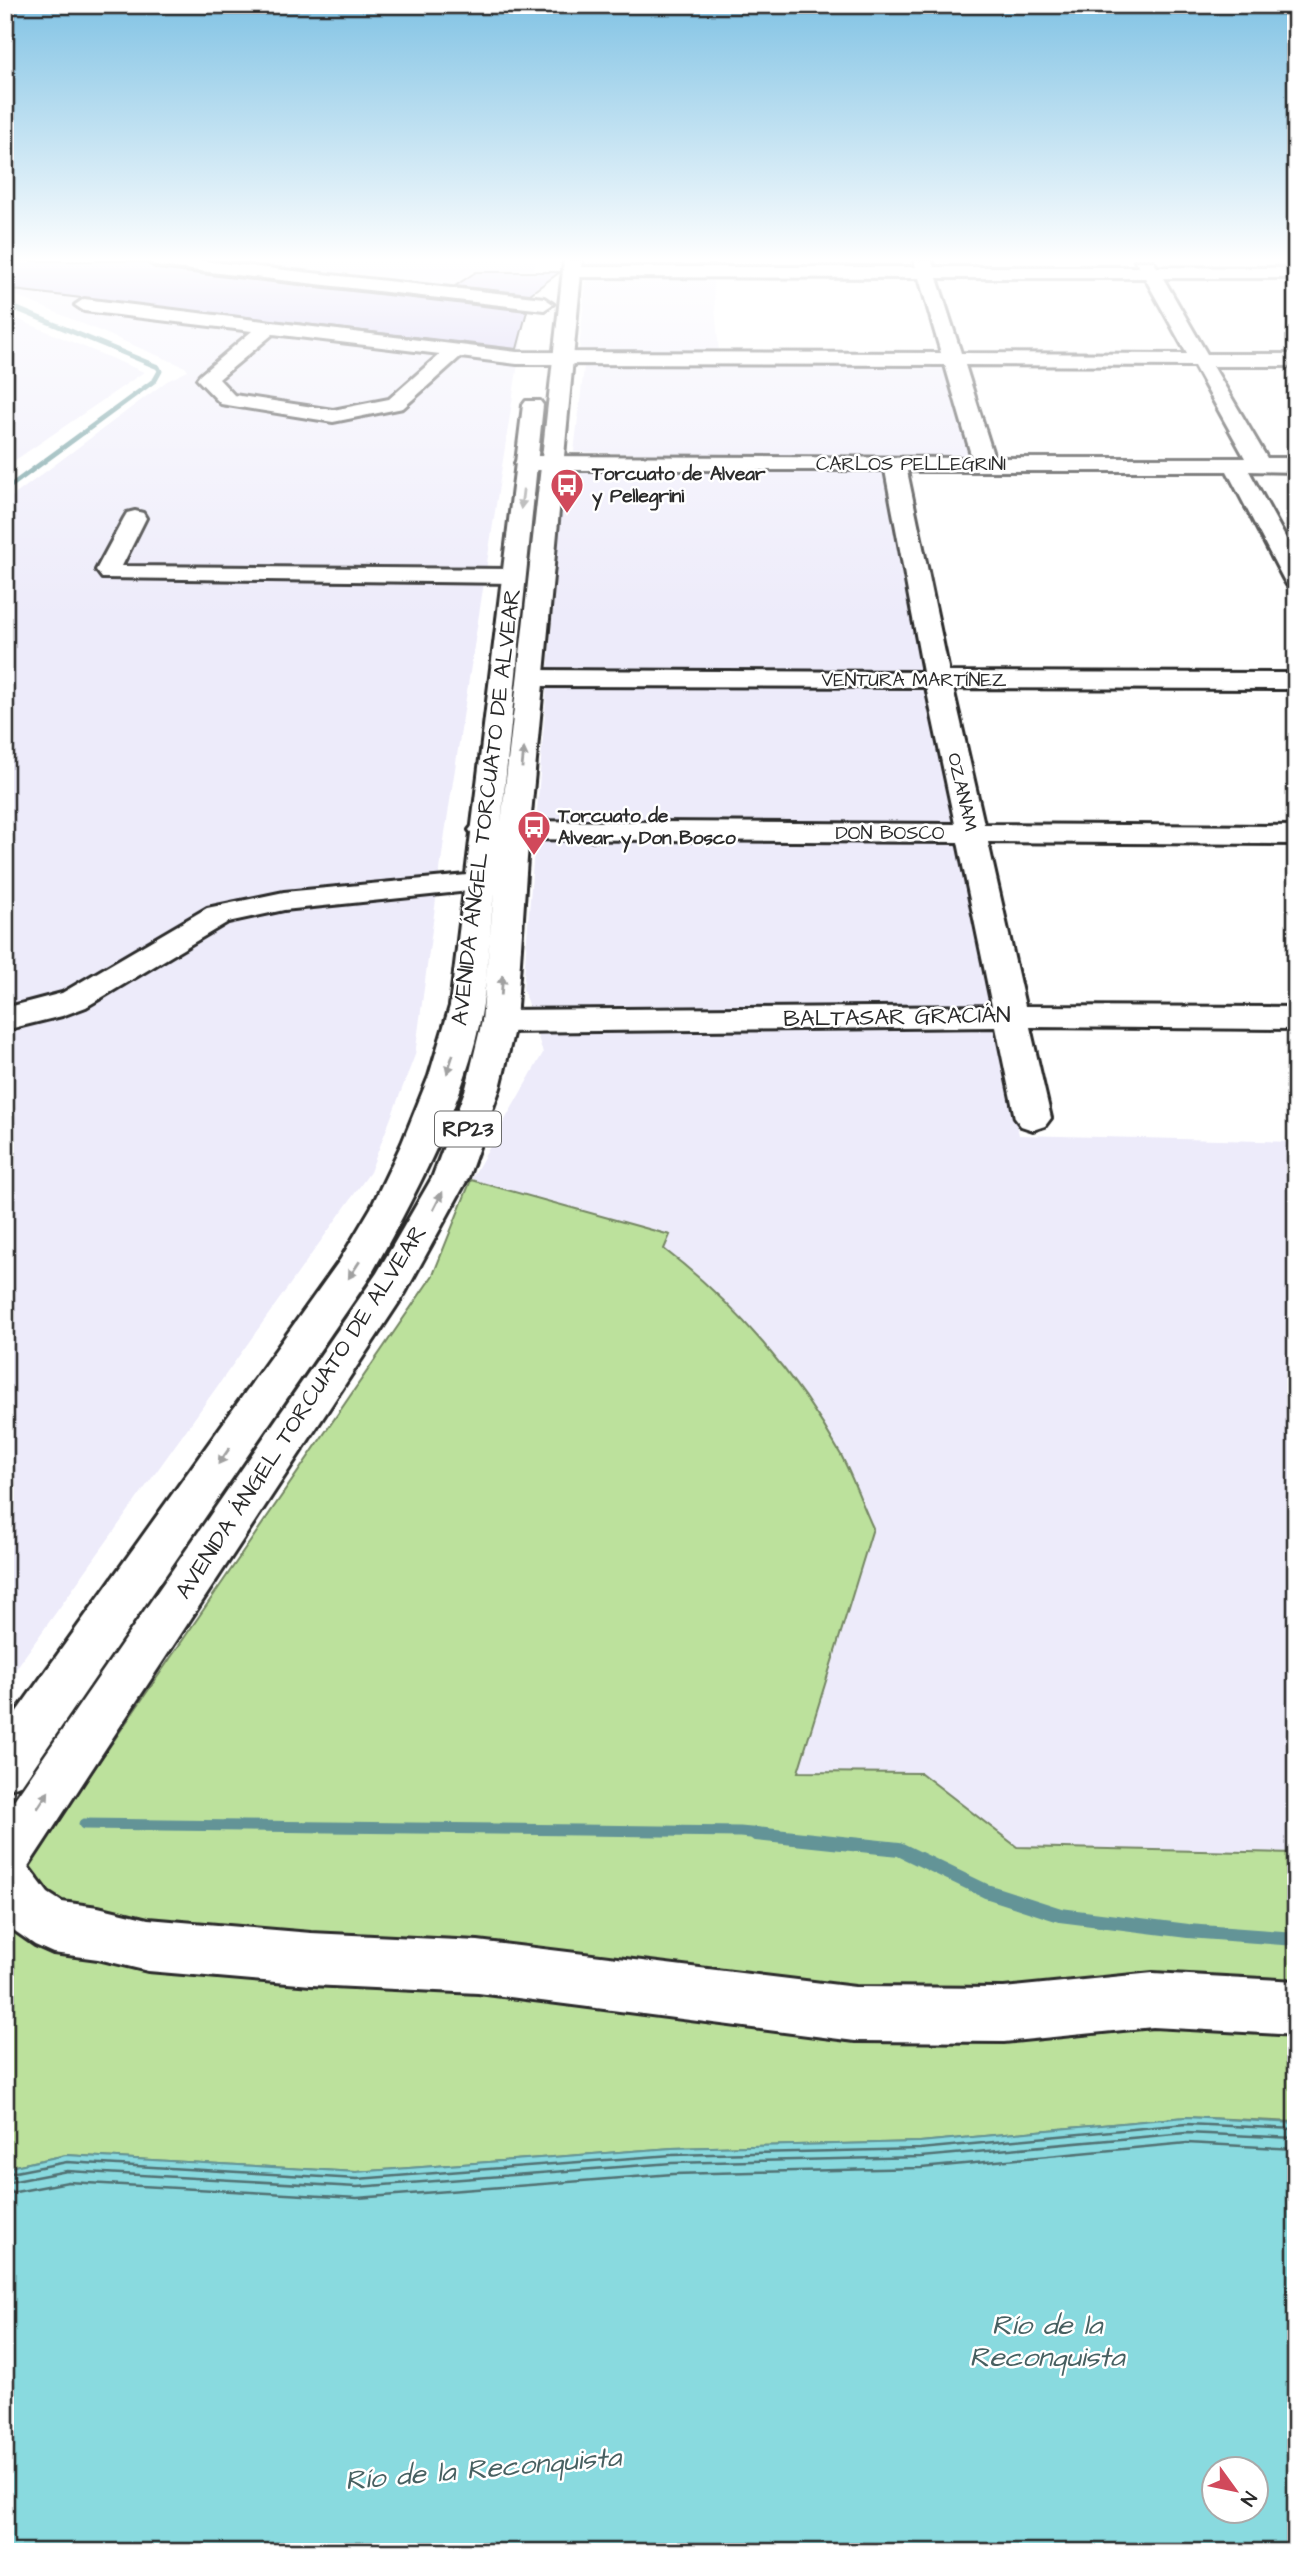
<svg xmlns="http://www.w3.org/2000/svg" width="1301" height="2557" viewBox="0 0 1301 2557" font-family="'Architects Daughter',sans-serif">
  <rect width="100%" height="100%" fill="#fff"/>
  <filter id="ink" filterUnits="userSpaceOnUse"><feTurbulence type="fractalNoise" baseFrequency=".0143" numOctaves="2"/><feDisplacementMap in="SourceGraphic" scale="14" xChannelSelector="R" yChannelSelector="G"/><feConvolveMatrix kernelMatrix="1 2 1 2 8 2 1 2 1" color-interpolation-filters="sRGB"/></filter>
  <g filter="url(#ink)">
    <g fill="#edebfa">
      <polygon points="15,261 130,261 517,307 526,312 445,833 415,1055 370,1172 5,1684 5,502 167,381 188,371 185,367 5,291 5,264"/>
      <polygon points="204,261 535,261 533,290 511,296"/>
      <polygon points="588,261 711,261 719,353 579,352"/>
      <polygon points="5,314 144,372 5,467"/>
      <polygon points="943,363 971,461 574,452 584,367"/>
      <polygon points="564,468 887,471 1019,1135 1296,1142 1296,1853 1017,1847 921,1773 798,1772 873,1528 841,1456 802,1392 749,1326 694,1272 664,1249 670,1235 471,1180 543,1053 523,989"/>
    </g>
    <path fill="#bce19c" stroke="#748664" stroke-width="2" d="M 471,1180 L 670,1235 L 664,1249 C 736,1304 797,1376 841,1455 C 853,1478 862,1504 873,1528 L 798,1772 L 921,1773 L 1017,1847 L 1296,1853 L 1296,2122 L 1186,2117 L 920,2142 L 672,2148 L 356,2172 L 66,2155 L 5,2168 L 5,1908 L 41,1847 L 97,1765 L 433,1275 Z"/>
    <path fill="#89dadf" stroke="#639497" stroke-width="2" fill-rule="evenodd" d="M 1186,2117 L 1296,2123 L 1296,2552 L 5,2552 L 5,2168 L 66,2155 L 356,2172 L 672,2148 L 920,2142 ZM 1214,2470 L 1256,2470 L 1256,2512 L 1214,2512 Z"/>
    <g fill="none" stroke-linecap="round" stroke-linejoin="round">
      <g stroke="#517173" stroke-width="2.5">
        <polyline points="5,2174 67,2162 357,2179 672,2155 920,2149 1186,2124 1296,2129"/>
        <polyline points="5,2183 67,2171 357,2187 672,2163 921,2157 1186,2133 1296,2138"/>
        <polyline points="5,2194 68,2182 357,2198 673,2174 921,2168 1187,2143 1296,2149"/>
      </g>
      <polyline stroke="#639497" stroke-width="5" points="5,304 158,367 160,371 155,380 5,490"/>
      <polyline stroke="#639497" stroke-width="11" points="84,1824 740,1832 773,1835"/>
      <polyline stroke="#639497" stroke-width="14" points="756,1834 899,1849 986,1891 1060,1915 1188,1931 1296,1939"/>
    </g>
    <g fill="#c4bcee" stroke="#2b2b2b" stroke-width="2">
      <polygon points="5,261 130,261 146,263 157,269 527,311 517,349 5,289"/>
      <polygon points="476,272 560,272 530,294 455,286"/>
    </g>
    <g fill="none" stroke-linecap="round" stroke-linejoin="round">
      <defs>
        <g id="minor">
          <polygon points="148,261 203,261 544,298 553,304 544,310 157,266"/>
          <path d="M 914,261 L 932,261 L 934,267 L 1139,267 L 1135,261 L 1153,261 L 1157,267 L 1296,268 L 1296,278 L 1163,278 L 1207,354 L 1296,354 L 1296,366 L 1213,366 L 1267,458 L 1296,458 L 1296,472 L 1249,471 L 1296,557 L 1296,587 L 1287,585 L 1284,580 L 1227,471 L 907,471 L 949,672 L 1296,673 L 1296,689 L 953,688 L 984,824 L 1296,826 L 1296,844 L 988,842 L 1025,1006 L 1296,1007 L 1296,1029 L 1030,1027 L 1051,1118 L 1045,1126 L 1033,1130 L 1021,1126 L 1015,1118 L 996,1027 L 499,1032 L 487,1029 L 482,1021 L 487,1013 L 499,1010 L 992,1006 L 958,842 L 484,839 L 474,836 L 469,830 L 474,824 L 484,821 L 955,824 L 926,687 L 532,686 L 523,684 L 519,678 L 523,672 L 532,670 L 923,672 L 885,470 L 526,470 L 518,468 L 515,463 L 518,458 L 526,456 L 972,458 L 945,365 L 517,364 L 460,357 L 403,408 L 333,422 L 221,404 L 197,379 L 200,375 L 252,331 L 84,311 L 75,305 L 84,299 L 517,352 L 941,353 L 919,278 L 572,277 L 563,272 L 572,267 L 916,267 ZM 937,278 L 1145,278 L 1187,354 L 961,353 ZM 273,334 L 440,354 L 389,399 L 333,410 L 234,395 L 219,379 ZM 965,365 L 1194,366 L 1245,458 L 994,458 Z"/>
          <polygon points="135,511 143,513 146,518 122,566 513,569 522,571 525,576 522,581 513,583 102,578 96,570 124,518 127,513"/>
          <polygon points="478,874 489,877 493,883 489,889 284,910 228,922 86,1007 62,1016 5,1030 5,1008 62,993 207,908 284,892"/>
          <polygon points="5,1853 23,1860 48,1893 62,1902 98,1907 148,1919 311,1933 478,1941 855,1987 1004,1988 1153,1973 1296,1981 1296,2035 1153,2027 1004,2042 855,2041 478,1993 311,1985 148,1971 98,1959 53,1953 35,1945 12,1929 5,1920"/>
        </g>
        <path id="major" d="M 564,261 L 582,261 L 527,858 L 516,1021 L 500,1088 L 468,1178 L 405,1293 L 23,1874 L 5,1881 L 5,1813 L 377,1273 L 432,1178 L 466,1088 L 482,1021 L 494,892 C 490,929 488,967 483,1004 C 469,1096 413,1200 368,1280 L 22,1784 L 5,1791 L 5,1728 L 340,1260 L 371,1208 L 402,1143 L 429,1076 L 450,1006 L 523,405 L 526,401 L 540,401 L 543,405 L 501,824 Z"/>
      </defs>
      <use href="#minor" stroke="#2b2b2b" stroke-width="6"/>
      <use href="#major" stroke="#2b2b2b" stroke-width="6"/>
      <use href="#minor" fill="#fff" fill-rule="evenodd"/>
      <use href="#major" fill="#fff" fill-rule="evenodd"/>
    </g>
    <defs><path id="oneway-solid" d="M-6-.8H1V-3.2L6.5 0L1 3.2V.8H-6Z" transform="scale(1.75)"/></defs>
    <g fill="#a0a0a0">
      <use href="#oneway-solid" transform="translate(522 499) rotate(97)"/>
      <use href="#oneway-solid" transform="translate(523 758) rotate(-84)"/>
      <use href="#oneway-solid" transform="translate(502 985) rotate(-86)"/>
      <use href="#oneway-solid" transform="translate(450 1064) rotate(108)"/>
      <use href="#oneway-solid" transform="translate(438 1201) rotate(-63)"/>
      <use href="#oneway-solid" transform="translate(354 1270) rotate(123)"/>
      <use href="#oneway-solid" transform="translate(224 1456) rotate(125)"/>
      <use href="#oneway-solid" transform="translate(43 1800) rotate(-57)"/>
    </g>
  </g>
  <linearGradient id="sky" x2="0" y2="1"><stop stop-color="#82c3e4"/><stop offset="0.42" stop-color="#fff"/><stop offset="1" stop-color="#fff" stop-opacity="0"/></linearGradient>
  <rect width="1301" height="619" fill="url(#sky)"/>
  <defs>
    <symbol id="bus-pin" viewBox="-11 -11 22 30"><path d="M0 17L-7.5 6A9.5 9.5 0 1 1 7.5 6Z" fill="#d1495b" stroke="#fff"/><path d="M-5-6H5V4H4V6H2V4H-2V6H-4V4H-5ZM-3.5-4V0h7V-4ZM-3.5 1.2v1.5H-2V1.2ZM2 1.2v1.5H3.5V1.2Z" fill="#fff"/></symbol>
  </defs>
  <g fill-rule="evenodd">
    <use href="#bus-pin" x="548" y="466" width="38" height="52"/>
    <use href="#bus-pin" x="515" y="808" width="38" height="52"/>
  </g>
  <g text-anchor="middle" dominant-baseline="central" stroke-width="5" stroke-linejoin="round" paint-order="stroke">
    <g font-size="19" fill="#2b2b2b" stroke="#fff">
      <text x="911" y="464">CARLOS PELLEGRINI</text>
      <text x="914" y="680">VENTURA MARTÍNEZ</text>
      <text transform="translate(962 792) rotate(77)">OZANAM</text>
      <text x="890" y="833">DON BOSCO</text>
    </g>
    <g font-size="19" font-weight="bold" fill="#2b2b2b" stroke="#fff" text-anchor="start">
      <text x="592" y="474">Torcuato de Alvear<tspan x="592" dy="22">y Pellegrini</tspan></text>
      <text x="558" y="816">Torcuato de<tspan x="558" dy="22">Alvear y Don Bosco</tspan></text>
    </g>
    <rect fill="#fff" stroke="#6b6b6b" stroke-width="2" x="435" y="1111.5" width="66" height="35" rx="5"/>
    <g font-size="21" font-weight="bold" fill="#2b2b2b">
      <text x="468" y="1129">RP23</text>
    </g>
    <g font-size="23" fill="#2b2b2b" stroke="#fff">
      <text transform="translate(486 807) rotate(-83)">AVENIDA ÁNGEL TORCUATO DE ALVEAR</text>
      <text transform="translate(897 1017) rotate(-1)">BALTASAR GRACIÁN</text>
      <text transform="translate(301 1412) rotate(-57)">AVENIDA ÁNGEL TORCUATO DE ALVEAR</text>
    </g>
    <g font-size="28" font-style="italic" fill="#476061" stroke="#fff">
      <text x="1047" y="2325">Río de la<tspan x="1047" dy="32">Reconquista</tspan></text>
      <text transform="translate(483 2469) rotate(-5)">Río de la Reconquista</text>
    </g>
  </g>
  <rect width="1301" height="2557" fill="none" stroke="#fff" stroke-width="28"/>
  <rect x="14" y="14" width="1273" height="2529" fill="none" stroke="#2b2b2b" stroke-width="2.5" filter="url(#ink)"/>
  <g transform="translate(1235 2490) rotate(123)"><circle r="33" fill="#ffffff" stroke="#aaaaaa" stroke-width="2"/>
  <path d="M0-5L12 26L0 18L-12 26Z" fill="#d1495b"/>
  <text y="-10" font-size="19" font-weight="bold" text-anchor="middle" fill="#2b2b2b">N</text>
  </g>
</svg>
